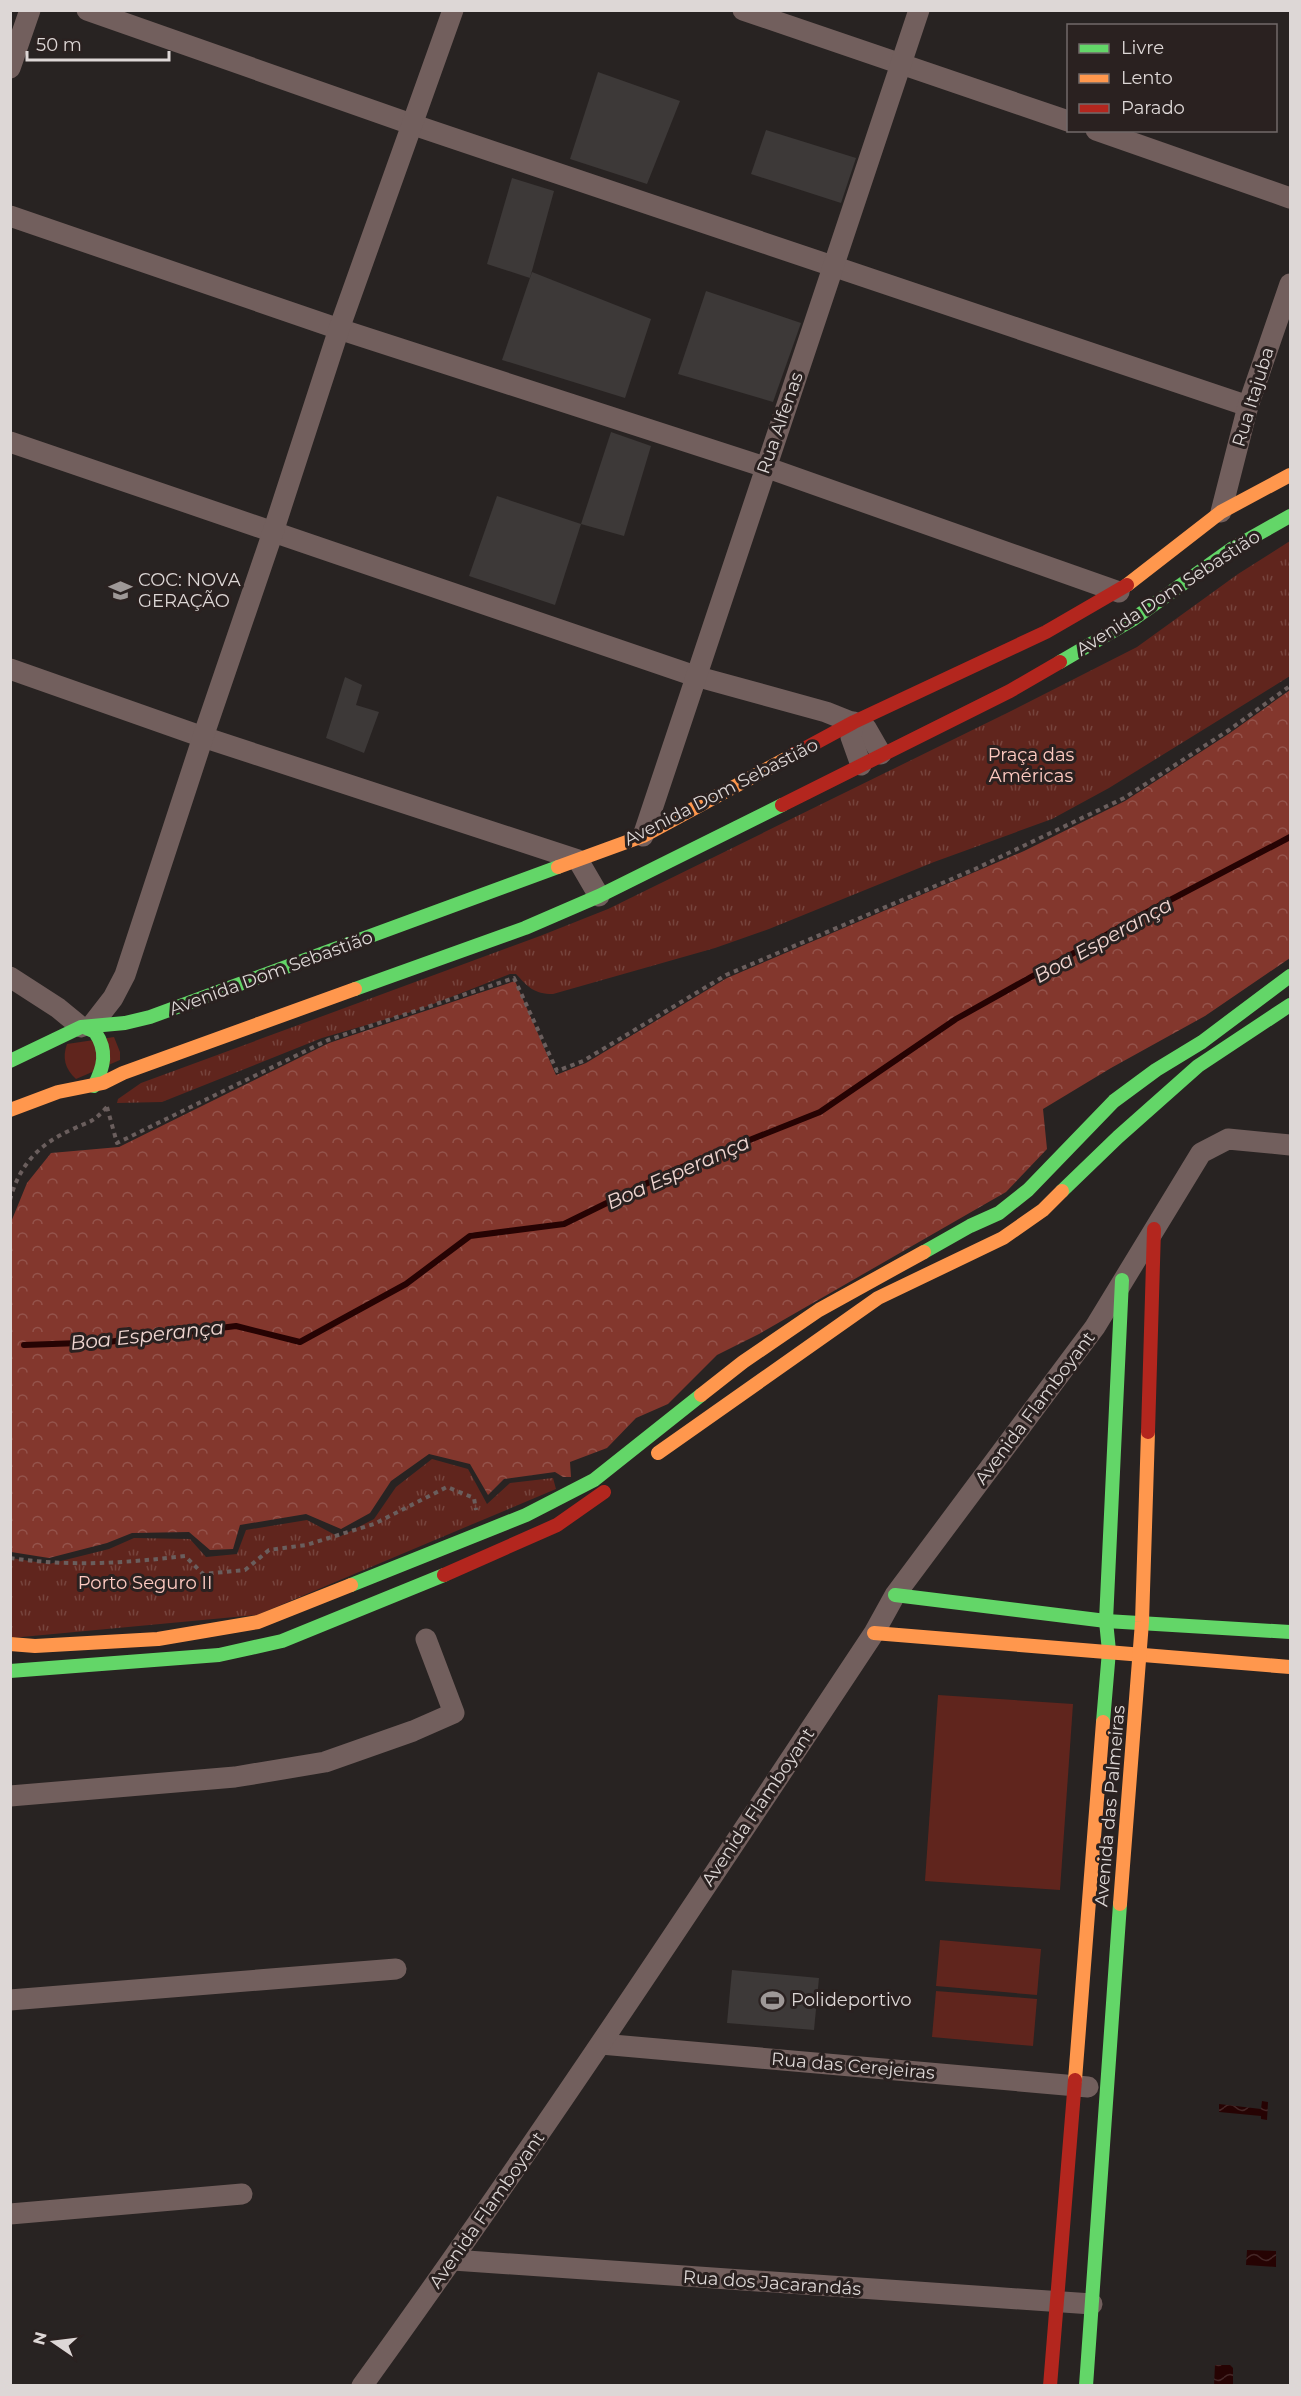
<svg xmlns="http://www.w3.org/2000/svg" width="1301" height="2396" viewBox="0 0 1301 2396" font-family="Montserrat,sans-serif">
  <defs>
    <pattern id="forest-crowns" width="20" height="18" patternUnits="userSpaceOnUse" patternTransform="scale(1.5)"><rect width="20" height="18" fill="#83372d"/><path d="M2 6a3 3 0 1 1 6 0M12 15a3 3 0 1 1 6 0" fill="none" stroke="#94534b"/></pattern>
    <pattern id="park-tufts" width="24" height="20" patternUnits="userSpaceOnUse" patternTransform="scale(1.5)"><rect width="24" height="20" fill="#60251d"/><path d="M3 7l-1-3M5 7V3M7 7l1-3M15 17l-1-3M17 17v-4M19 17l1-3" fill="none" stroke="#76443d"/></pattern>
    <pattern id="water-waves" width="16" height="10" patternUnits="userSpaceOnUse" patternTransform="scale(1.5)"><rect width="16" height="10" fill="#260303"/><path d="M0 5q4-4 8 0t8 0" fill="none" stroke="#452727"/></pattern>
  </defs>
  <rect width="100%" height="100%" fill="#282322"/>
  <g fill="#60251d">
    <path d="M 114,1037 L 120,1052 L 120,1060 L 76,1079 C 65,1069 62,1058 67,1044 Z"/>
    <polygon points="938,1695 1073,1704 1060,1890 925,1881"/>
    <polygon points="940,1940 1041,1949 1037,1995 936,1986"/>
    <polygon points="936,1991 1037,1999 1033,2046 932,2037"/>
  </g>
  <polygon fill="url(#forest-crowns)" points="1290,690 1290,958 1205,1016 1111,1068 1043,1109 1047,1149 1006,1192 759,1334 717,1355 668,1404 636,1418 607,1448 570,1462 571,1477 563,1477 555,1472 504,1479 488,1495 470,1464 429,1454 391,1481 370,1513 341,1529 306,1514 240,1525 233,1549 210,1550 189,1532 132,1533 107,1543 49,1558 11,1552 11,1222 27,1183 51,1153 119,1147 329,1043 515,981 556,1075 586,1063 727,978 1024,851 1125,801 1230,733"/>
  <g fill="url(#park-tufts)">
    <path d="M 1290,541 L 1290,676 L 1109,788 L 1052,819 L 934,862 L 769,929 L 715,948 L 553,994 C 534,994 528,987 516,974 L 510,974 L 418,1010 L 322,1038 L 162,1102 L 117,1103 L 118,1099 L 141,1083 L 540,936 L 608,909 L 1005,714 L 1137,647 L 1238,574 Z"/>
    <polygon points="432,1459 468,1469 487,1504 510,1483 553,1478 556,1489 257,1615 11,1638 11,1558 49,1564 109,1549 134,1538 190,1539 206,1557 237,1554 246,1530 307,1520 339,1537 374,1519 396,1487"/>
  </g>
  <g fill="url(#water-waves)">
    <polygon points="1262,2101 1268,2102 1267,2120 1261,2119 1261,2116 1219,2112 1219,2104 1261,2109"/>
    <polygon points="1247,2250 1276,2251 1276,2267 1246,2265"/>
    <polygon points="1215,2365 1230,2365 1233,2368 1233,2385 1214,2385"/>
  </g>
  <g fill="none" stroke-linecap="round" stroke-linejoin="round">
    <polyline stroke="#260303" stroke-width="6" points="24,1345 108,1342 236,1326 300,1342 406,1284 470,1236 564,1224 672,1171 820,1112 956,1019 1136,918 1290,837"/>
  </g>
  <g fill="#3d3938">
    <polygon points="598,72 680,101 647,184 570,159"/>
    <polygon points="766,130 856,158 841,203 751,174"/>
    <polygon points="512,178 554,191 530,278 487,264"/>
    <polygon points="532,272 651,319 625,398 502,360"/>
    <polygon points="706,291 801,323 773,402 678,374"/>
    <polygon points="611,432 651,446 624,536 581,524"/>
    <polygon points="497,496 581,524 555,605 469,576"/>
    <polygon points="345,677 362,685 356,705 379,712 364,753 326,738"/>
    <polygon points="732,1970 819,1978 814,2030 727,2023"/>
  </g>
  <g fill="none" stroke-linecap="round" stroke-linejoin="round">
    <g stroke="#6a5e5d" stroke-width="4" stroke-dasharray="4.5 4.5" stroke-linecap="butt">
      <polyline points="107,1107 117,1143 328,1040 514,978 557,1071 583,1061 726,975 975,869 1124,798 1229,730 1290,686"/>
      <path d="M 10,1200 C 19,1165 40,1143 73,1129 C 92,1120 91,1124 107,1107"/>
      <path d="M 10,1558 C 71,1567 125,1563 185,1556 L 203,1574 L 245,1570 L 269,1550 L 306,1545 L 374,1524 L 447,1487 L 474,1498 L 476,1510"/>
    </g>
    <g stroke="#725f5d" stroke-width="21">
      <polyline points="87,10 411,124 1248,406"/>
      <polyline points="743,10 1068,121"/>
      <polyline points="10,68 30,10"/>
      <polyline points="1096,130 1290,198"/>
      <polyline points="10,216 339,329 765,467 1119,592"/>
      <polyline points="10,442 695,676 826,712 866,728 881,754"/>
      <polyline points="1221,512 1248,406 1290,284"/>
      <polyline points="10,669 203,737 578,860 599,896"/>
      <polyline points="854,722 851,737 861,765"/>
      <polyline points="643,836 919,10"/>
      <polyline points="10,977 58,1008 81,1027"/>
      <polyline points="92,1025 113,998 125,975 203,737 273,532 339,329 453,10"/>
      <polyline points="10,1796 235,1777 325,1762 413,1731 454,1713 426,1639"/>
      <polyline points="10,2000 396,1969"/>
      <polyline points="601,2044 1088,2087"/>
      <polyline points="10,2214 242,2194"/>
      <polyline points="453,2260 1092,2304"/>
      <path d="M 362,2386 C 540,2140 706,1886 874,1633 L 895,1595 L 1095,1327 L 1201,1153 L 1228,1139 L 1290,1145"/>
    </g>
    <g stroke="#63d668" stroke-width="14">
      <polyline points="1060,662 1132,620 1233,548 1290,516"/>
      <polyline points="355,989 525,928 599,896 782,805"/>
      <path d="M 84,1027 L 95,1032 C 108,1051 104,1067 94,1086"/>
      <polyline points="10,1061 81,1027 125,1023 150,1017 558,867"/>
      <polyline points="1062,1191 1118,1137 1198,1066 1290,1005"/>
      <polyline points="924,1252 970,1226 999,1213 1028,1190 1114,1101 1156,1070 1202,1042 1290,976"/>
      <polyline points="351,1585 526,1515 594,1480 701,1395"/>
      <polyline points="895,1595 1106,1621 1290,1632"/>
      <polyline points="10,1671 219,1655 282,1641 444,1575"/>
      <polyline points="1103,1722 1109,1651 1106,1621 1122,1280"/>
      <polyline points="1086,2386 1120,1904"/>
    </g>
    <g stroke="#ff974d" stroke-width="14">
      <polyline points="1127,585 1221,512 1290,475"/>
      <polyline points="558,867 643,836 793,755"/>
      <polyline points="10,1110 58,1092 103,1083 123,1073 355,989"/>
      <polyline points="701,1395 743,1362 819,1310 924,1252"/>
      <polyline points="658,1453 878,1298 1003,1238 1043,1210 1062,1191"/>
      <polyline points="874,1633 1290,1667"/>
      <polyline points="10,1644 35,1646 158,1639 258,1622 351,1585"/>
      <polyline points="1120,1904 1142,1622 1148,1432"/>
      <polyline points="1075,2080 1103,1722"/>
    </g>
    <g stroke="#b3261e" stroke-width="14">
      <polyline points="793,755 854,722 1046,632 1127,585"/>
      <polyline points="782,805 1010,691 1060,662"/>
      <polyline points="1148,1432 1154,1229"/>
      <polyline points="444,1575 557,1525 604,1492"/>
      <polyline points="1050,2386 1075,2080"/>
    </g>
  </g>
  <defs>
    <symbol id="school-bare" viewBox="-9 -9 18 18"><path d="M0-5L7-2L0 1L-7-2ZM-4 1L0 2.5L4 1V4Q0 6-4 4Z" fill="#9e9897" stroke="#2a2120" stroke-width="2.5" paint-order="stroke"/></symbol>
    <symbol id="stadium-bare" viewBox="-9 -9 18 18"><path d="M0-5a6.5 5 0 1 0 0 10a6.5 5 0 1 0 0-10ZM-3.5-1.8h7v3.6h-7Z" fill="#9e9897" stroke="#2a2120" stroke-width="2.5" paint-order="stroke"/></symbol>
  </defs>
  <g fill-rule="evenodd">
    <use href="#school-bare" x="104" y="574" width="33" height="33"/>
    <use href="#stadium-bare" x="756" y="1984" width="33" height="33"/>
  </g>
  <g text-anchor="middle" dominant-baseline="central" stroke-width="6" stroke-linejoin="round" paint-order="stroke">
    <g font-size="18" fill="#ddd7d6" stroke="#2a2120">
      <text transform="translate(1253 397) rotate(-73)">Rua Itajuba</text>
      <text transform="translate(780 423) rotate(-71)">Rua Alfenas</text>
      <text transform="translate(1168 593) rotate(-33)">Avenida Dom Sebastião</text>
      <text transform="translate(721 792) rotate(-27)">Avenida Dom Sebastião</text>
      <text transform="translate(271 973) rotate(-20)">Avenida Dom Sebastião</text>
      <text transform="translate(1035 1408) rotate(-53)">Avenida Flamboyant</text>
      <text transform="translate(1110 1806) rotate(-85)">Avenida das Palmeiras</text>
      <text transform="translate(758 1807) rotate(-56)">Avenida Flamboyant</text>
      <text transform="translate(853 2066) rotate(5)">Rua das Cerejeiras</text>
      <text transform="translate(487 2210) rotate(-55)">Avenida Flamboyant</text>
      <text transform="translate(772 2283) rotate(4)">Rua dos Jacarandás</text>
    </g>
    <g font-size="18" fill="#ddd7d6" stroke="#2a2120" text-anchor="start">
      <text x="138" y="580">COC: NOVA<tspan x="138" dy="21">GERAÇÃO</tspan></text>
      <text x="791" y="2000">Polideportivo</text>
    </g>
    <g font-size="18" fill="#ffcbc2" stroke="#2a2120">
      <text x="1031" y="755">Praça das<tspan x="1031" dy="21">Américas</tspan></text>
      <text x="145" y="1583">Porto Seguro II</text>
    </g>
    <g font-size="20" font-style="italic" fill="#f0d6d1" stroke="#2a2120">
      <text transform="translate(1103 940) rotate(-29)">Boa Esperança</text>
      <text transform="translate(678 1172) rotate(-24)">Boa Esperança</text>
      <text transform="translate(147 1335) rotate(-6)">Boa Esperança</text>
    </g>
  </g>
  <rect width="1301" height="2396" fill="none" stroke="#ddd7d6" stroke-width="24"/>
  <rect x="1067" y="24" width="210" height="108" fill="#2a2120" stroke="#726a69" stroke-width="1.5"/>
  <rect x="1079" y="44" width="30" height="9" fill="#63d668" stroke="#726a69" stroke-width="1.5"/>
  <text x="1121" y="54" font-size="18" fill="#ddd7d6">Livre</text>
  <rect x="1079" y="74" width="30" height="9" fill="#ff974d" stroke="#726a69" stroke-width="1.5"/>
  <text x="1121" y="84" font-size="18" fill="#ddd7d6">Lento</text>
  <rect x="1079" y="104" width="30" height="9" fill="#b3261e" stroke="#726a69" stroke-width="1.5"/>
  <text x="1121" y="114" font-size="18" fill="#ddd7d6">Parado</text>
  <g transform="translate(54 2342) rotate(284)" stroke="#2a2120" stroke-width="4.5" paint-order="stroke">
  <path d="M0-4.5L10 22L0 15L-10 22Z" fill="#ddd7d6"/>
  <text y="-9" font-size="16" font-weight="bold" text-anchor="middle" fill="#ddd7d6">N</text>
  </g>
  <path d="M27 51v9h142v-9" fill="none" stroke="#ddd7d6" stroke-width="3"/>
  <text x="36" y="51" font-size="18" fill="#ddd7d6" stroke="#2a2120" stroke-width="4.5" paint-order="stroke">50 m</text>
</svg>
